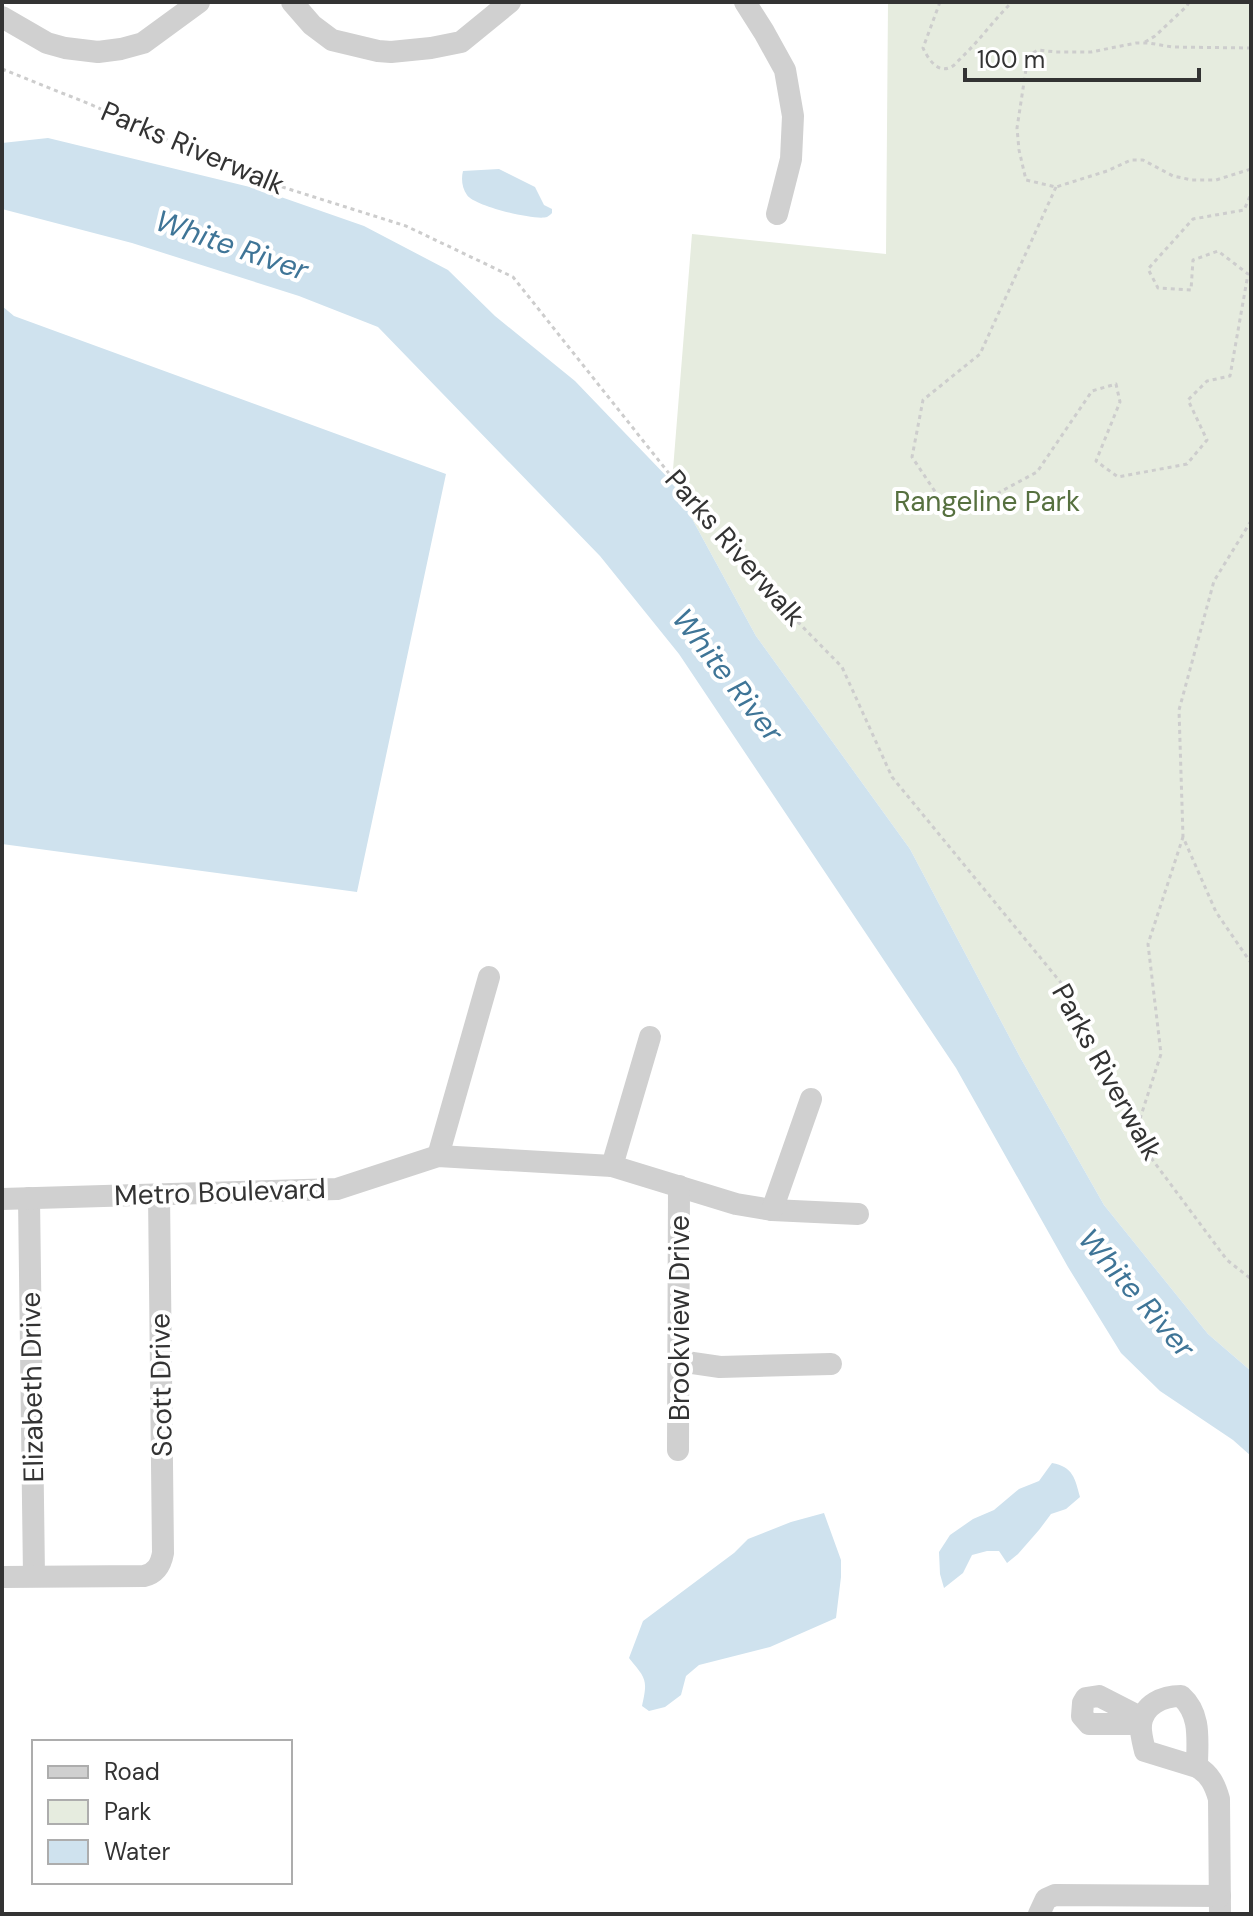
<svg xmlns="http://www.w3.org/2000/svg" width="1253" height="1916" viewBox="0 0 1253 1916" font-family="'DM Sans',sans-serif">
  <rect width="100%" height="100%" fill="#fff"/>
  <polygon fill="#e6ecdf" points="888,2 1251,2 1251,1371 1208,1334 1104,1205 1020,1057 910,849 756,636 672,482 692,234 886,254"/>
  <g fill="#cfe2ee">
    <polygon points="48,138 258,189 364,226 448,270 495,316 575,381 672,482 756,636 910,849 1020,1057 1104,1205 1208,1334 1251,1371 1251,1456 1233,1440 1160,1391 1121,1353 1068,1267 956,1068 679,654 600,556 378,327 299,296 132,243 2,209 2,143"/>
    <path d="M 499,169 L 535,187 L 544,205 L 552,209 L 552,213 C 551,214 549,216 547,217 C 535,221 474,206 467,195 C 462,188 461,179 463,171 Z"/>
    <polygon points="2,306 14,316 446,474 357,892 2,844"/>
    <path d="M 1052,1463 C 1073,1467 1075,1478 1080,1497 L 1066,1509 L 1051,1514 L 1039,1530 L 1018,1554 L 1007,1563 L 999,1551 L 987,1551 L 972,1555 L 963,1573 L 944,1588 L 940,1574 L 939,1552 L 950,1535 L 973,1519 L 994,1510 L 1019,1489 L 1039,1481 Z"/>
    <path d="M 824,1513 L 841,1560 L 841,1577 L 836,1618 L 770,1647 L 699,1665 L 686,1676 L 681,1695 L 665,1707 L 649,1711 L 642,1706 C 648,1679 646,1679 629,1658 L 643,1621 L 734,1553 L 748,1539 L 791,1522 Z"/>
  </g>
  <g fill="none" stroke-linecap="round" stroke-linejoin="round">
    <g stroke="#cdcdcd" stroke-width="3" stroke-dasharray="4 4" stroke-linecap="butt">
      <path d="M 940,2 L 923,48 C 928,59 938,74 951,67 C 955,65 958,61 961,58 C 979,41 994,20 1012,2"/>
      <polyline points="1145,42 1155,36 1187,6 1189,2"/>
      <polyline points="1251,48 1172,47 1149,43 1136,43 1091,52 1056,52 1038,50 1028,56 1017,128 1019,150 1026,180 1056,187 1107,171 1131,160 1143,160 1173,176 1192,180 1216,180 1251,169"/>
      <polyline points="2,69 92,105 238,173 406,226 513,277 741,564 842,667 892,777 1062,984 1137,1139 1227,1260 1251,1279"/>
      <polyline points="1056,187 980,354 923,400 912,457 940,499 985,500 1037,472 1092,391 1116,384 1120,402 1096,461 1118,477 1187,464 1207,440 1188,400 1207,381 1230,376 1248,274 1218,251 1193,260 1191,290 1158,288 1148,269 1193,219 1244,210 1251,194"/>
      <polyline points="1251,521 1214,581 1179,710 1183,837 1216,912 1251,963"/>
      <polyline points="1135,1134 1161,1054 1148,944 1183,837"/>
    </g>
    <g stroke="#d0d0d0" stroke-width="22">
      <polyline points="292,2 312,25 332,40 378,51 391,52 431,48 461,42 510,2"/>
      <polyline points="745,2 764,32 785,70 793,116 791,159 777,214"/>
      <polyline points="2,17 47,43 65,48 98,52 121,49 143,43 199,2"/>
      <polyline points="438,1156 489,977"/>
      <polyline points="612,1166 650,1037"/>
      <polyline points="29,1198 34,1576"/>
      <polyline points="2,1199 337,1189 438,1156 612,1166 736,1204 772,1210 858,1214"/>
      <polyline points="772,1210 811,1099"/>
      <polyline points="679,1361 720,1367 831,1364"/>
      <polyline points="678,1450 679,1186"/>
      <path d="M 2,1577 L 144,1576 C 157,1573 161,1564 163,1553 L 159,1194"/>
      <polyline points="1141,1724 1089,1724 1082,1716 1083,1703 1086,1698 1099,1696 1142,1718"/>
      <path d="M 1197,1767 C 1197,1741 1202,1715 1181,1696 C 1163,1696 1144,1704 1141,1724 C 1140,1733 1143,1742 1145,1751 L 1197,1767 C 1210,1774 1215,1785 1219,1799 L 1220,1914"/>
      <polyline points="1039,1914 1046,1899 1055,1895 1220,1896"/>
    </g>
  </g>
  <g text-anchor="middle" dominant-baseline="central" stroke-width="8" stroke-linejoin="round" paint-order="stroke">
    <g font-size="28" fill="#333" stroke="#fff">
      <text transform="translate(193 148) rotate(23)">Parks Riverwalk</text>
      <text transform="translate(735 548) rotate(49)">Parks Riverwalk</text>
      <text transform="translate(1107 1072) rotate(61)">Parks Riverwalk</text>
      <text transform="translate(220 1192) rotate(-2)">Metro Boulevard</text>
      <text transform="translate(679 1318) rotate(-90)">Brookview Drive</text>
      <text transform="translate(161 1385) rotate(-91)">Scott Drive</text>
      <text transform="translate(32 1387) rotate(-91)">Elizabeth Drive</text>
    </g>
    <g font-size="28" fill="#56703f" stroke="#fff">
      <text x="987" y="501">Rangeline Park</text>
    </g>
    <g font-size="30" font-style="italic" fill="#3f7597" stroke="#fff">
      <text transform="translate(232 245) rotate(19)">White River</text>
      <text transform="translate(728 675) rotate(52)">White River</text>
      <text transform="translate(1137 1293) rotate(49)">White River</text>
    </g>
  </g>
  <rect width="1253" height="1916" fill="none" stroke="#333333" stroke-width="8"/>
  <rect x="32" y="1740" width="260" height="144" fill="#ffffff" stroke="#adadad" stroke-width="2"/>
  <rect x="48" y="1766" width="40" height="12" fill="#d0d0d0" stroke="#adadad" stroke-width="2"/>
  <text x="104" y="1780" font-size="24" fill="#333333">Road</text>
  <rect x="48" y="1800" width="40" height="24" fill="#e6ecdf" stroke="#adadad" stroke-width="2"/>
  <text x="104" y="1820" font-size="24" fill="#333333">Park</text>
  <rect x="48" y="1840" width="40" height="24" fill="#cfe2ee" stroke="#adadad" stroke-width="2"/>
  <text x="104" y="1860" font-size="24" fill="#333333">Water</text>
  <path d="M965 68v12h234v-12" fill="none" stroke="#333333" stroke-width="4"/>
  <text x="977" y="68" font-size="24" fill="#333333" stroke="#ffffff" stroke-width="6" paint-order="stroke">100 m</text>
</svg>
